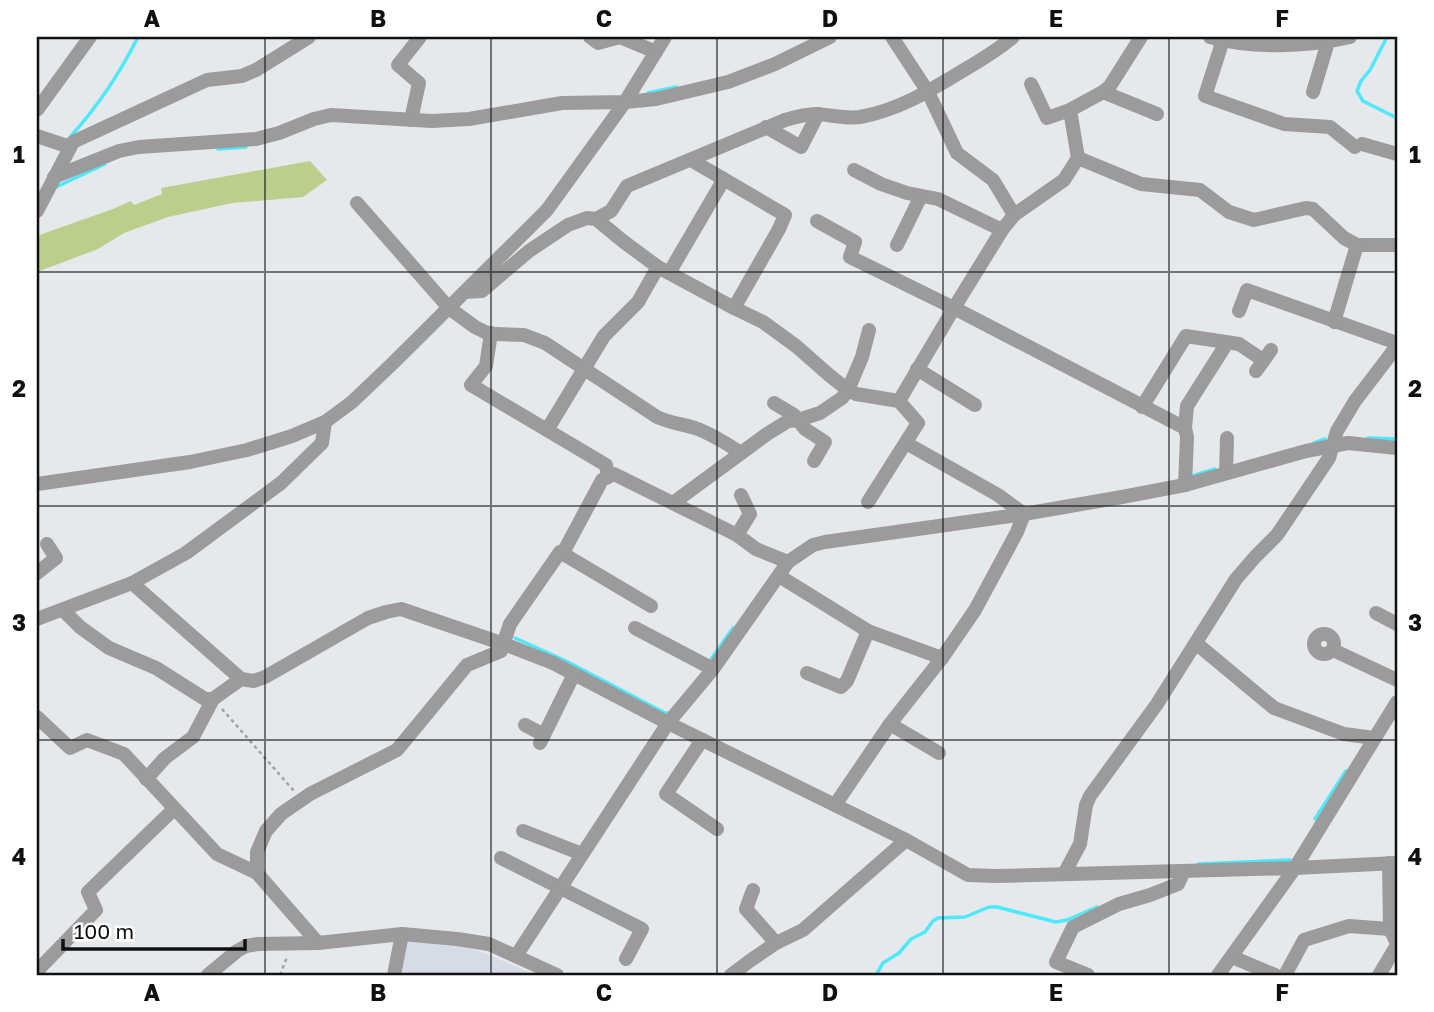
<svg xmlns="http://www.w3.org/2000/svg" width="1434" height="1012" viewBox="0 0 1434 1012" font-family="'Golos Text',sans-serif">
  <rect width="100%" height="100%" fill="#e6e9ec"/>
  <polygon fill="#d5dce6" points="406,940 455,944 484,953 536,975 398,975"/>
  <polygon fill="#bcce8b" points="310,161 327,180 303,197 232,203 168,217 124,233 98,249 37,272 37,237 42,234 113,209 131,201 134,205 162,194 161,188"/>
  <g fill="none" stroke-linecap="round" stroke-linejoin="round">
    <g stroke="#4de8fc" stroke-width="3.5">
      <polyline points="1387,37 1370,70 1361,81 1357,91 1363,101 1397,118"/>
      <polyline points="648,93 676,87"/>
      <path d="M 71,136 C 98,106 120,73 138,37"/>
      <polyline points="218,149 246,147"/>
      <polyline points="54,188 105,164"/>
      <polyline points="1368,438 1397,439"/>
      <polyline points="1314,443 1325,439"/>
      <polyline points="1192,476 1215,469"/>
      <polyline points="515,638 566,661 665,713 671,713"/>
      <polyline points="709,662 733,628"/>
      <polyline points="1315,819 1346,771"/>
      <polyline points="1198,864 1290,860"/>
      <polyline points="876,975 883,963 899,953 911,939 925,932 933,921 938,918 965,917 989,907 997,907 1056,922 1067,920 1097,907"/>
    </g>
    <g stroke="#a0a2a4" stroke-width="2.5" stroke-dasharray="3.5 3.5" stroke-linecap="butt">
      <polyline points="222,709 294,791"/>
      <polyline points="280,975 287,957"/>
    </g>
    <g stroke="#9c9a9a" stroke-width="14">
      <polyline points="590,37 598,43 620,37 656,52"/>
      <polyline points="892,37 928,92 957,153 993,180 1014,215"/>
      <path d="M 1210,37 C 1252,49 1308,47 1350,37"/>
      <polyline points="1223,40 1205,96 1284,124 1330,127 1355,147"/>
      <polyline points="1031,84 1047,118 1070,110"/>
      <polyline points="1103,92 1157,114"/>
      <polyline points="1313,92 1328,42"/>
      <polyline points="37,110 90,37"/>
      <polyline points="411,120 419,83 398,65 420,37"/>
      <polyline points="766,127 801,147 818,114"/>
      <polyline points="37,136 70,147"/>
      <polyline points="1362,144 1397,154"/>
      <polyline points="1078,158 1141,184 1200,190 1229,212 1254,220 1306,208 1313,209 1344,238 1357,245 1397,245"/>
      <polyline points="691,160 785,215 779,229 734,308"/>
      <polyline points="854,170 881,184 907,193 938,199 1002,230"/>
      <polyline points="54,177 119,151 139,147 256,139 279,133 314,119 331,115 432,121 469,119 562,103 625,102 656,99 728,82 775,64 830,37"/>
      <path d="M 357,203 L 449,308 L 475,327 L 485,332 L 495,334 L 524,335 L 545,343 L 657,417 C 670,423 682,424 695,428 C 712,434 726,443 741,453"/>
      <polyline points="37,211 73,142 207,80 242,76 256,70 309,37"/>
      <path d="M 596,219 L 611,211 L 627,186 L 785,120 C 795,117 806,114 817,114 C 832,115 845,119 860,117 C 899,110 931,90 964,70 C 981,60 998,50 1013,37"/>
      <polyline points="817,221 855,242 850,257 954,308 1185,428"/>
      <polyline points="897,245 921,196"/>
      <polyline points="669,273 724,179"/>
      <polyline points="465,292 482,291 529,251 568,225 587,218 596,219 624,242 658,267 734,308 763,322 796,346 829,375 848,390 856,394 899,401"/>
      <polyline points="1239,311 1247,290 1397,343"/>
      <polyline points="1334,322 1357,245"/>
      <polyline points="491,333 486,366 471,385 606,465 608,477"/>
      <polyline points="917,369 975,405"/>
      <polyline points="1256,371 1271,350"/>
      <polyline points="774,403 794,415 805,429 825,442 814,461"/>
      <polyline points="1142,407 1186,336 1239,344 1263,360"/>
      <polyline points="547,430 604,336 638,302 658,267"/>
      <polyline points="906,443 998,495 1024,514"/>
      <polyline points="1226,473 1227,438"/>
      <polyline points="37,484 190,462 247,450 292,436 325,422 352,402 392,364 547,210 625,102 665,37"/>
      <polyline points="1185,485 1187,437 1185,428 1187,406 1227,343"/>
      <polyline points="868,502 918,423 899,401 954,308 1002,230 1014,215 1064,180 1078,158 1070,110 1103,92 1110,86 1141,37"/>
      <polyline points="673,503 767,434 788,421 798,420 820,413 842,398 848,390 862,357 869,330"/>
      <polyline points="737,535 750,514 741,495"/>
      <polyline points="560,552 651,606"/>
      <polyline points="37,573 56,558 47,544"/>
      <polyline points="779,576 868,631 942,658"/>
      <polyline points="132,583 241,679 254,681 265,677 368,618 386,612 401,609 504,644 553,663 668,723 906,840 968,875 996,876 1295,868 1397,863"/>
      <polyline points="63,610 80,627 109,648 156,668 205,699 213,699 241,679"/>
      <polyline points="1376,613 1397,624"/>
      <polyline points="37,619 132,583 186,553 281,483 322,443 325,422"/>
      <polyline points="635,628 713,669"/>
      <circle cx="1324" cy="644" r="10"/>
      <polyline points="1197,644 1274,708 1344,734 1374,738"/>
      <polyline points="1333,650 1397,680"/>
      <polyline points="807,673 841,687 847,681 868,631"/>
      <polyline points="37,717 70,748 87,740 124,754 217,854 257,873 318,943"/>
      <polyline points="890,724 939,753"/>
      <polyline points="525,725 544,735"/>
      <polyline points="702,740 666,794 717,829"/>
      <polyline points="540,743 574,674"/>
      <polyline points="146,779 165,758 193,737 213,699"/>
      <polyline points="835,805 890,724 942,658 975,610 1017,532 1024,514"/>
      <polyline points="523,831 582,854"/>
      <polyline points="501,858 642,929 626,959"/>
      <polyline points="1389,863 1390,929 1397,943"/>
      <polyline points="257,873 257,852 266,831 281,814 310,794 397,750 467,665 501,651 510,624 560,552 564,551 602,480 614,474 737,535 756,549 788,562"/>
      <polyline points="1064,874 1080,844 1086,805 1090,796 1157,704 1236,579 1255,557 1277,535 1329,458 1337,431 1355,401 1397,346"/>
      <polyline points="753,890 746,909 776,943"/>
      <polyline points="516,956 668,723 713,669 788,562 813,545 825,542 1024,514 1122,497 1185,485 1306,451 1348,443 1397,448"/>
      <polyline points="1232,957 1275,975"/>
      <polyline points="37,971 96,910 88,892 174,809"/>
      <polyline points="208,975 237,951 246,946 258,944 318,943 402,934 457,939 489,944 557,975"/>
      <polyline points="394,975 402,934"/>
      <polyline points="731,975 751,960 776,943 803,930 906,840"/>
      <polyline points="1088,975 1056,962 1073,927 1119,904 1150,895 1178,884 1184,871"/>
      <polyline points="1218,975 1295,868 1397,702"/>
      <polyline points="1285,975 1304,940 1349,926 1390,929"/>
      <polyline points="1379,975 1397,945"/>
    </g>
  </g>
  <path fill="none" stroke="#0f1011" stroke-width="2" stroke-opacity="0.55" d="M 265,37 L 265,975M 491,37 L 491,975M 717,37 L 717,975M 943,37 L 943,975M 1169,37 L 1169,975M 37,272 L 1397,272M 37,506 L 1397,506M 37,740 L 1397,740"/>
  <rect width="1434" height="1012" fill="none" stroke="#ffffff" stroke-width="77"/>
  <path d="M63 939v10h182v-10" fill="none" stroke="#0f1011" stroke-width="3.5"/>
  <text x="74" y="939" font-size="21" fill="#0f1011" stroke="#ffffff" stroke-width="5" paint-order="stroke">100 m</text>
  <rect x="38" y="38" width="1358" height="936" fill="none" stroke="#0f1011" stroke-width="2.5"/>
  <g font-size="23" text-anchor="middle" font-weight="bold" fill="#0f1011">
    <text x="152" y="27">A</text>
    <text x="378" y="27">B</text>
    <text x="604" y="27">C</text>
    <text x="830" y="27">D</text>
    <text x="1056" y="27">E</text>
    <text x="1282" y="27">F</text>
    <text x="19" y="163">1</text>
    <text x="1415" y="163">1</text>
    <text x="19" y="397">2</text>
    <text x="1415" y="397">2</text>
    <text x="19" y="631">3</text>
    <text x="1415" y="631">3</text>
    <text x="19" y="865">4</text>
    <text x="1415" y="865">4</text>
    <text x="152" y="1001">A</text>
    <text x="378" y="1001">B</text>
    <text x="604" y="1001">C</text>
    <text x="830" y="1001">D</text>
    <text x="1056" y="1001">E</text>
    <text x="1282" y="1001">F</text>
  </g>
</svg>
